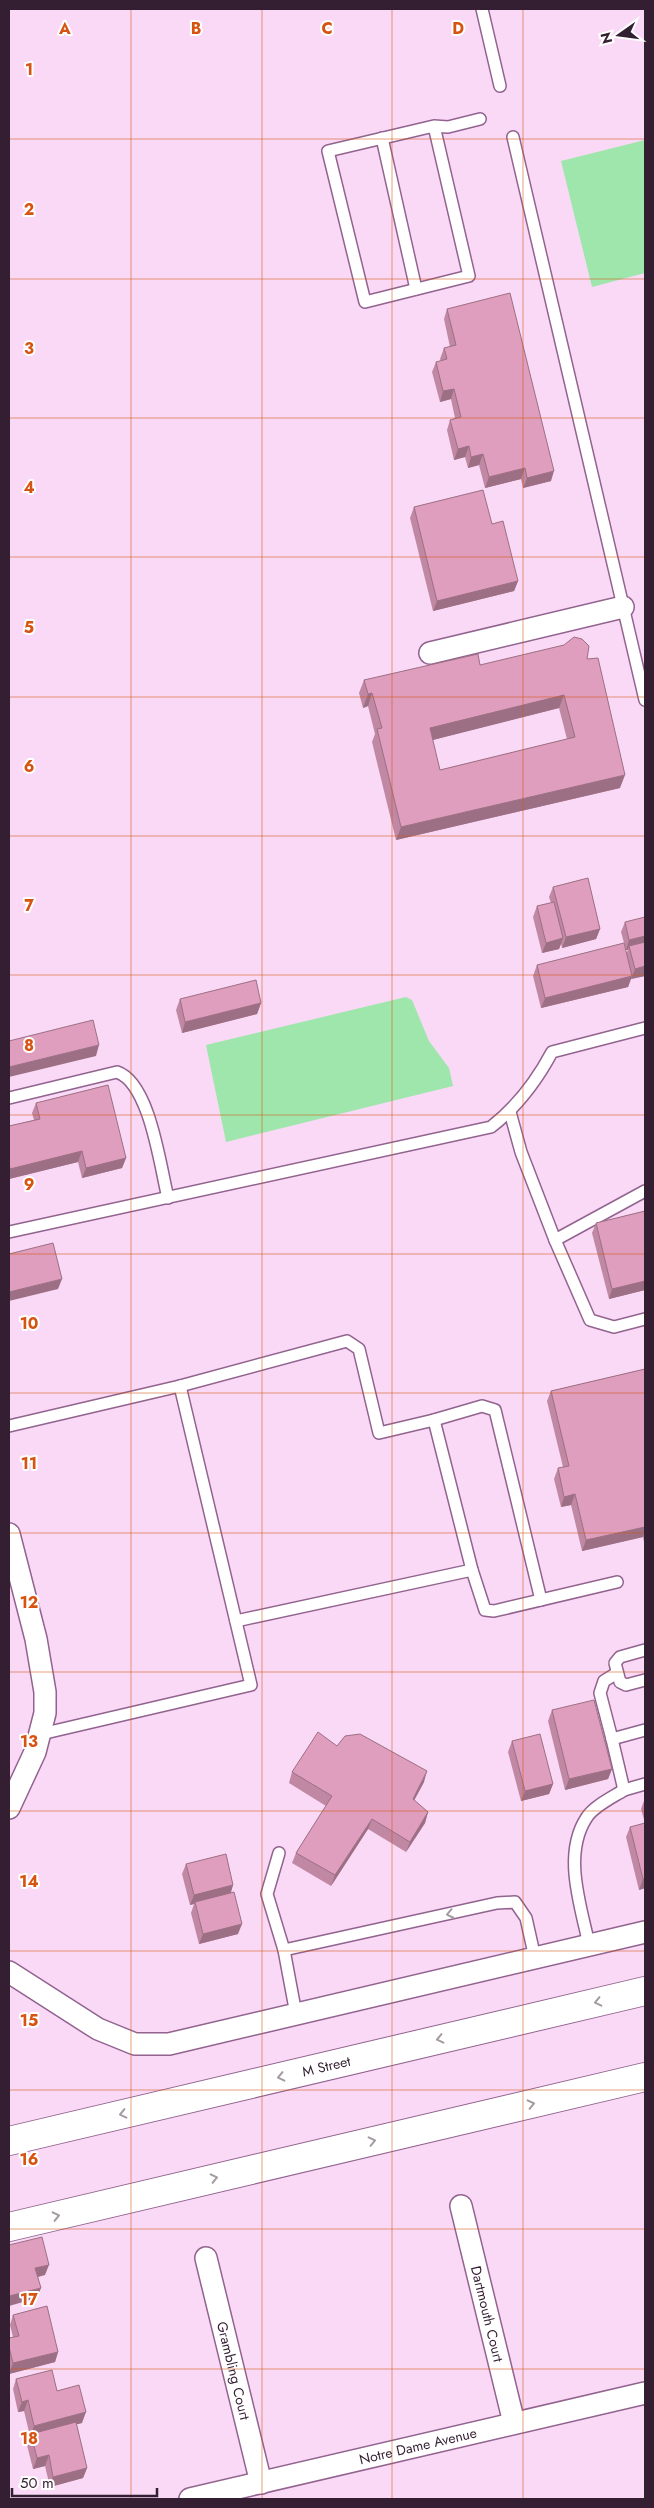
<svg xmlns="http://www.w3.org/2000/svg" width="654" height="2508" viewBox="0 0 654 2508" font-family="Jost,sans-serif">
  <rect width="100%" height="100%" fill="#f9d9f6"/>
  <g fill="#9ee6ab">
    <polygon points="645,140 645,273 592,287 561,161"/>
    <polygon points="406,997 412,1000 429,1041 449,1068 453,1086 226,1142 206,1045"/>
  </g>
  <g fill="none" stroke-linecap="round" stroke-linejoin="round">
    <defs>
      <g id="lane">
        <polyline points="482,9 500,86"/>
        <polyline points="434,126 469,276 365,302 328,151 434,126 448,127 480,119"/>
        <polyline points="513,137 645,700"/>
        <polyline points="382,138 416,289"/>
        <path d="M 9,1098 L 117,1072 C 150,1083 160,1166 168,1198"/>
        <polyline points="510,1112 521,1152 555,1240"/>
        <polyline points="645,1191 555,1240 590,1320 614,1327 645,1319"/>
        <path d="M 9,1232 L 491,1127 C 518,1106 536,1082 552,1052 L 645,1028"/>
        <polyline points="180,1386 347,1341 359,1349 379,1433 434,1420 472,1570 236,1621"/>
        <polyline points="434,1420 482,1406 495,1410 541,1600"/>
        <polyline points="9,1426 180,1386 251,1685 41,1734"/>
        <polyline points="472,1570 485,1610 494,1611 617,1582"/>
        <polyline points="645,1650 620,1657 615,1663 620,1682 626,1685 645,1680"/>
        <polyline points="645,1730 612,1739 624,1790 645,1784"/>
        <polyline points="612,1739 600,1693 604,1681 617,1673"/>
        <polyline points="279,1853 267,1894 284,1950 296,2014"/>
        <path d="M 589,1945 C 581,1906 562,1854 587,1817 C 594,1806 613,1797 624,1790"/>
        <polyline points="284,1950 497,1903 515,1902 526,1918 535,1958"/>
      </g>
      <g id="street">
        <polyline points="430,653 623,607"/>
        <polyline points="9,1534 36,1639 45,1692 45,1713 35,1752 9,1808"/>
        <polyline points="9,1972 98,2029 135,2044 169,2044 645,1932"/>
        <path id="s1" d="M 461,2206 L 514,2423"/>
        <path id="s2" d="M 206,2258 L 261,2483"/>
        <path id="s3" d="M 190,2499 L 645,2393"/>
      </g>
      <g id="secondary">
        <path id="s4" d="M 9,2141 L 645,1991"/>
        <polyline points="9,2227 645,2077"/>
      </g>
    </defs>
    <use href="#lane" stroke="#92638f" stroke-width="14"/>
    <use href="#street" stroke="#92638f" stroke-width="24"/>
    <use href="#secondary" stroke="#92638f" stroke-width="30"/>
    <use href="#lane" stroke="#fff" stroke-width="11"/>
    <use href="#street" stroke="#fff" stroke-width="21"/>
    <use href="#secondary" stroke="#fff" stroke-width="28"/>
  </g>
  <g fill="#c088a3" fill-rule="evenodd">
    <polygon points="447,309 551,481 523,488 521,479 485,488 479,465 468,468 465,457 454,460 447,430 450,420 455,418 451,399 440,402 432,372 436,362 441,361 440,359 444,348 450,347 444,319"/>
    <polygon points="414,507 492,524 518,581 514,591 433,611 410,518"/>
    <path d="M 587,659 L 620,788 L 396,840 L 372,742 L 375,734 L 368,706 L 363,708 L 359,693 L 364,680 L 480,665 ZM 559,708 L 567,739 L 440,770 L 432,740 Z"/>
    <polygon points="553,887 600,929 596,939 562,948 561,944 559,949 542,953 533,917 537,906 551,903 549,897"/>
    <polygon points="625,922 645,976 631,979 628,987 541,1008 533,976 537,965 626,954 628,950 626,950 621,932"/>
    <polygon points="180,999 261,1003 257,1014 182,1033 176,1010"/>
    <polygon points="36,1103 126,1158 122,1168 82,1178 78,1162 9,1179 9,1126 34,1120 32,1113"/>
    <polygon points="645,1211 645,1290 609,1299 592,1233 596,1223"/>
    <polygon points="645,1369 645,1547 643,1537 582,1551 571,1505 561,1507 554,1479 558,1468 563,1467 547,1401 551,1391"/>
    <polygon points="552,1710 612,1769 608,1779 565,1790 548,1721"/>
    <polygon points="512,1741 553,1784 549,1794 521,1801 508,1752"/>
    <polygon points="337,1746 424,1782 414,1800 428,1812 425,1823 406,1852 368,1829 331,1886 292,1863 296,1853 326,1806 289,1783 292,1772"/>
    <polygon points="645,1798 645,1888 639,1890 626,1837 630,1827 645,1823 641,1809"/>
    <polygon points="186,1864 233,1885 230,1893 238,1934 199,1944 191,1913 194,1904 190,1905 182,1874"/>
    <polygon points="13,2315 58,2352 55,2362 9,2374 9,2338 13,2337 10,2325"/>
    <polygon points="16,2379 57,2391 82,2423 76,2424 87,2468 83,2478 50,2487 45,2466 33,2469 27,2445 30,2436 24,2411 18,2412 13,2389"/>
  </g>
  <g fill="#9c6f84">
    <polygon points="454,389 451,399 440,402 443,391"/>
    <polygon points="469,446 465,457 454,460 458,449"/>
    <polygon points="483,454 479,465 468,468 471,457"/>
    <polygon points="525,468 521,479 485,488 489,477"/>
    <polygon points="554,471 551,481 523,488 527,478"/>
    <polygon points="518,581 514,591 433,611 437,601"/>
    <polygon points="372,693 368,706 363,708 368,694"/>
    <polygon points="564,695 559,708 425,742 430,728"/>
    <polygon points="625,775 620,788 396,840 401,827"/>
    <polygon points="600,929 596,939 562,948 566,937"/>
    <polygon points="645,936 645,945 629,946 628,950 626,950 629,940"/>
    <polygon points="563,938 559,949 542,953 546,943"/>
    <polygon points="645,966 645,976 631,979 635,969"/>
    <polygon points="632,976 628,987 541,1008 545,998"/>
    <polygon points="261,1003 257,1014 182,1033 185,1022"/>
    <polygon points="99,1045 96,1056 9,1077 9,1067"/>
    <polygon points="82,1151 78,1162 9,1179 9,1173 10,1169"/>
    <polygon points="126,1158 122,1168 82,1178 86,1168"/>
    <polygon points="62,1279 58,1289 9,1301 9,1292"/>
    <polygon points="645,1281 645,1290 609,1299 612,1289"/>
    <polygon points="575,1494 571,1505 561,1507 564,1497"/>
    <polygon points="645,1527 645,1531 643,1537 582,1551 586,1540"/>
    <polygon points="612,1769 608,1779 565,1790 569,1779"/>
    <polygon points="427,1771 424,1782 409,1810 413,1799"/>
    <polygon points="553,1784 549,1794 521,1801 525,1791"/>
    <polygon points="428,1812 425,1823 406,1852 410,1842"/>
    <polygon points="372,1819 368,1829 331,1886 335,1875"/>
    <polygon points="643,1879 645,1879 645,1888 639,1890"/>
    <polygon points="233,1885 230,1896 195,1902 194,1904 190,1905 194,1895"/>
    <polygon points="242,1924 238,1934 199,1944 203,1934"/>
    <polygon points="49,2265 45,2275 31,2279 35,2268"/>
    <polygon points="41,2288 37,2298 9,2306 9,2296"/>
    <polygon points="58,2352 55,2362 9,2374 13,2363"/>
    <polygon points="28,2400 24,2411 18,2412 22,2402"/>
    <polygon points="86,2412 82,2423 31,2436 31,2434 30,2436 34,2426"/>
    <polygon points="49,2455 45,2466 33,2469 37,2458"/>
    <polygon points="87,2468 83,2478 50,2487 53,2477"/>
  </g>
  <g fill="#df9ebd" stroke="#9c6f84" fill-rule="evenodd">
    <polygon points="510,293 554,471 527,478 525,468 489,477 483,454 471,457 469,446 458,449 450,420 461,417 454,389 443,391 436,362 447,359 444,348 456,345 447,309"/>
    <polygon points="483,490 492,524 503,521 518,581 437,601 414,507"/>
    <path d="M 574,637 L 582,639 L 589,646 L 587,659 L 598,658 L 625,775 L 401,827 L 377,729 L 382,728 L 372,693 L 368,694 L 364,680 L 478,654 L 480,665 L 564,645 ZM 564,695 L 575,737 L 440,770 L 430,728 Z"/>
    <polygon points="588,878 600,929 566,937 553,887"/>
    <polygon points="554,902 563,938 546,943 537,906"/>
    <polygon points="645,917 645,936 629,940 625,922"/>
    <polygon points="645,942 645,966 635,969 629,946"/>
    <polygon points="624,943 632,976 545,998 537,965"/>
    <polygon points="256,980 261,1003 185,1022 180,999"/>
    <polygon points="93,1020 99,1045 9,1067 9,1041"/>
    <polygon points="108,1085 126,1158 86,1168 82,1151 10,1169 9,1163 9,1126 40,1119 36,1103"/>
    <polygon points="645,1211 645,1281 612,1289 596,1223"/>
    <polygon points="53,1243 62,1279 9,1292 9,1254"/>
    <polygon points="645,1369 645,1527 586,1540 575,1494 564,1497 558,1468 569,1466 551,1391"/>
    <polygon points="594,1700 612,1769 569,1779 552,1710"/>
    <polygon points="318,1732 337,1746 345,1736 360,1734 427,1771 413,1799 428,1812 410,1842 372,1819 335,1875 296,1853 332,1796 292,1772"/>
    <polygon points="540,1734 553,1784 525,1791 512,1741"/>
    <polygon points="645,1823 645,1879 643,1879 630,1827"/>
    <polygon points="226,1854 233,1885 194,1895 186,1864"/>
    <polygon points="234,1892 242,1924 203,1934 195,1902"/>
    <polygon points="42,2237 49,2265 35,2268 41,2288 9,2296 9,2245"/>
    <polygon points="47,2306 58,2352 13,2363 9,2347 9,2338 19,2336 13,2315"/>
    <polygon points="52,2370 57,2391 79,2385 86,2412 34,2426 28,2400 22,2402 16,2379"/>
    <polygon points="76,2422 87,2468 53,2477 49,2455 37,2458 31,2434"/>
  </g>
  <defs><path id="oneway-chevron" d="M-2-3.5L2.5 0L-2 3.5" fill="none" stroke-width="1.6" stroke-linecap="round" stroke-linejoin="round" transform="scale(1.25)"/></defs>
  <g stroke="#a39aa2">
    <use href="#oneway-chevron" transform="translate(450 1914) rotate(168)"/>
    <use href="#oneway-chevron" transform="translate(598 2002) rotate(167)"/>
    <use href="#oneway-chevron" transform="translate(440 2039) rotate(167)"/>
    <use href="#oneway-chevron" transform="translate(281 2077) rotate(167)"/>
    <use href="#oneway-chevron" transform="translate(531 2104) rotate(-13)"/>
    <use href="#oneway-chevron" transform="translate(123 2114) rotate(167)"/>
    <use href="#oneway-chevron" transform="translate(372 2141) rotate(-13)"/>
    <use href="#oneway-chevron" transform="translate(214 2178) rotate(-13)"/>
    <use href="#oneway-chevron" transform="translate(56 2216) rotate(-13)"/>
  </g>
  <path fill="none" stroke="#d65310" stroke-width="1" stroke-opacity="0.55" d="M 131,9 L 131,2499M 262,9 L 262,2499M 392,9 L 392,2499M 523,9 L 523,2499M 9,139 L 645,139M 9,279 L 645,279M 9,418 L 645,418M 9,557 L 645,557M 9,697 L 645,697M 9,836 L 645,836M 9,975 L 645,975M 9,1115 L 645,1115M 9,1254 L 645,1254M 9,1393 L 645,1393M 9,1533 L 645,1533M 9,1672 L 645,1672M 9,1811 L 645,1811M 9,1951 L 645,1951M 9,2090 L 645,2090M 9,2229 L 645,2229M 9,2369 L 645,2369"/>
  <g text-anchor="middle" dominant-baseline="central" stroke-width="4" stroke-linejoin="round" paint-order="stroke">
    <g font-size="14" fill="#331f31" stroke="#fff">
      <text stroke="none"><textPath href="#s4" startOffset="326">M Street</textPath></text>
      <text stroke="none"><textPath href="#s1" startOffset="111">Dartmouth Court</textPath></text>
      <text stroke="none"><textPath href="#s2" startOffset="116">Grambling Court</textPath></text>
      <text stroke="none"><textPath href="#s3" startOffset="234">Notre Dame Avenue</textPath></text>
    </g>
  </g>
  <g font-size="16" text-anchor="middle" font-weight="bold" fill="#d65310" stroke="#fff" stroke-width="4" stroke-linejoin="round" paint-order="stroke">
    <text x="65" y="34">A</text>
    <text x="196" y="34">B</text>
    <text x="327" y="34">C</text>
    <text x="458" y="34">D</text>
    <text x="29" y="75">1</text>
    <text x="29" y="215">2</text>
    <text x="29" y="354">3</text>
    <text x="29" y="493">4</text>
    <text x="29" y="633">5</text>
    <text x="29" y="772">6</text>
    <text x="29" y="911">7</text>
    <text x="29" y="1051">8</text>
    <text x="29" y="1190">9</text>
    <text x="29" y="1329">10</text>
    <text x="29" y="1469">11</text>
    <text x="29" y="1608">12</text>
    <text x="29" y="1747">13</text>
    <text x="29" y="1887">14</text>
    <text x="29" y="2026">15</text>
    <text x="29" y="2165">16</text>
    <text x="29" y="2305">17</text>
    <text x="29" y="2444">18</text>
  </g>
  <rect width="654" height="2508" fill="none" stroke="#331f31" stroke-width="20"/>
  <g transform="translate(619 35) rotate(256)" stroke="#ffffff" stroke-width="4" paint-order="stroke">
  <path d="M0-4L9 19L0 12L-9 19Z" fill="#331f31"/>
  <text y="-8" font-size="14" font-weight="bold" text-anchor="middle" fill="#331f31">N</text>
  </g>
  <path d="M12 2488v8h145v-8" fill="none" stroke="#331f31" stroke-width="2.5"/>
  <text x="20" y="2488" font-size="15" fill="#331f31" stroke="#ffffff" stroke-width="4" paint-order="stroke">50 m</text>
</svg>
